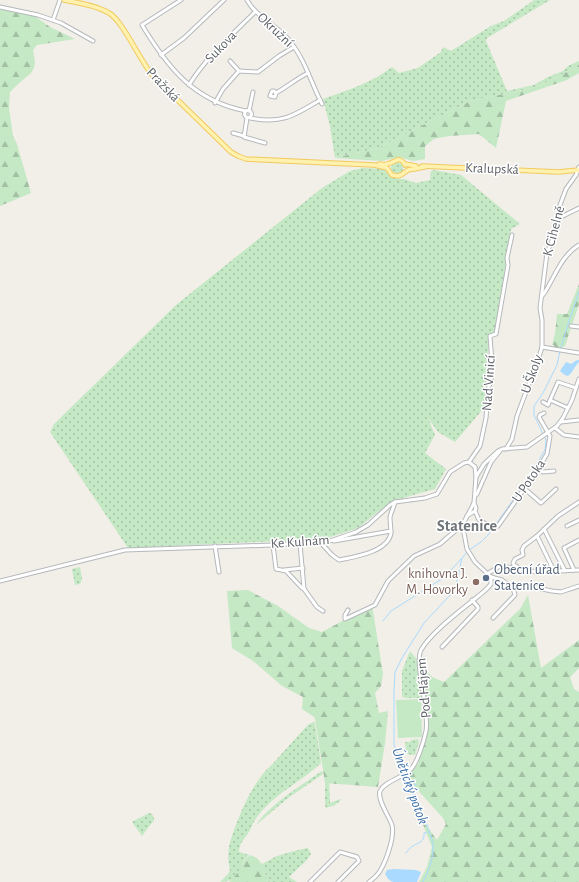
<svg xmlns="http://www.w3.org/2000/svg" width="579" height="882" viewBox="0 0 579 882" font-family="'Alegreya Sans',sans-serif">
  <defs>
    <pattern id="grass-dots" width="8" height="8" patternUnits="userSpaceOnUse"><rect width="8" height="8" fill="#c5e8c5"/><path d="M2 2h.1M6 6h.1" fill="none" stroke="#a3c0a4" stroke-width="1.8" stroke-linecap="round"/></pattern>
    <pattern id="forest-firs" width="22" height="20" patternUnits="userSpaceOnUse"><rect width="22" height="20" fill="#c5e8c5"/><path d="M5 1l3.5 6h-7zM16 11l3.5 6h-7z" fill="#a3c0a4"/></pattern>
  </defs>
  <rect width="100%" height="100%" fill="#f1efe8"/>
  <g fill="url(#grass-dots)">
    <path d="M 534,0 L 550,0 L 487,38 L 486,41 L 507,91 L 534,85 L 548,77 L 563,71 L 568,66 L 579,61 L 579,65 L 577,67 L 536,87 L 470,101 L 378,148 L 335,158 L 330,126 L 323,99 C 347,90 372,83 392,67 L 399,73 L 418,68 L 441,52 L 443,47 L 451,51 L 491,26 L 504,21 Z"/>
    <circle cx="397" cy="168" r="6"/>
    <polygon points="363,168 383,169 396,179 404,179 416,183 430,180 431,171 434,170 461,175 520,224 511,229 495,333 489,337 484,408 455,442 438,432 428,418 435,435 425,453 446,469 435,489 392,501 358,528 324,539 128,548 50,432 54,424 176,305 322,188 350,171"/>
    <polygon points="80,567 82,579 80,584 75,585 72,569"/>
    <polygon points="410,651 415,657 421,698 406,698 402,697 402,671"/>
    <path d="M 314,722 L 315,724 L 321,763 C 301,782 274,794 257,817 C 254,821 252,825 250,830 C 246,838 239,842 239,852 L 249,855 C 237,866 242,882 220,882 L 228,874 L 230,870 C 225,849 232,836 239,817 C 247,798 255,782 269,767 L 269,768 L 304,729 L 309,724 Z"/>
    <polygon points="418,739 419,742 415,755 406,754 405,742 410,742 411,740"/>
    <path d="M 322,771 L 323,774 L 288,798 L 256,825 C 268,806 303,784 322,771 Z"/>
    <polygon points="325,783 329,783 330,803 340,799 341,800 335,805 326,808 325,805"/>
    <polygon points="149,813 152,814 154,818 154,820 142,836 132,822"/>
    <polygon points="308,848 311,854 307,860 289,877 297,882 272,882 264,872 257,858 262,864 277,856 294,851"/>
  </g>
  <g fill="url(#forest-firs)">
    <polygon points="0,9 31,13 50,27 75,39 37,45 33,50 35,62 34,68 31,73 18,84 10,92 9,108 13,136 17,144 31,193 0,206"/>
    <polygon points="579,65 579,73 567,80 506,101 496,148 479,134 449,136 434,139 425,146 425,159 413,161 399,157 382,161 335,158 378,148 470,101 536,87 577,67"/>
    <polygon points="579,284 579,304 565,346 560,348 554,348 554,345 552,345 555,334 557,314 567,314"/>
    <polygon points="248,590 278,606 309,628 322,632 372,605 383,674 381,686 375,693 379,713 388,711 385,743 378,787 325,783 315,719 314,717 302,709 303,697 282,686 253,661 232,648 227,591"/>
    <polygon points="528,595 541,668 579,640 579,668 570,677 574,689 579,692 579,882 419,882 427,867 432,847 420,817 437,840 446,824 443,818 405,776 418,764 427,729 426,699 421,698 415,657 432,677 444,682 520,609"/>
    <path d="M 250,855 L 257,858 L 264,872 L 272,882 L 229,882 C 240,874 240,863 250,855 Z"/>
  </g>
  <polygon fill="#c5e8c5" points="421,699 422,737 398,738 396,700"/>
  <g fill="#aadaff">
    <path d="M 577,360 L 579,360 L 579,362 C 574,367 573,372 568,376 L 565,375 L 560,371 L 566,362 L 571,364 Z"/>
    <polygon points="393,869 416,870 421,872 417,882 393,882 389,880 385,874 387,870"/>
  </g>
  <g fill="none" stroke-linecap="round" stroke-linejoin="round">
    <g stroke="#aadaff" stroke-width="1">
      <polyline points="561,348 568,324 579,292"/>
      <polyline points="543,434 534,415 534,406 543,393 557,365 560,351"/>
      <polyline points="469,550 481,542 489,534 523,486 545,450 546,440 544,436"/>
      <polyline points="383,621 391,611 445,577 461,559"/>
      <polyline points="405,772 394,745 394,691 395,672 402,658 424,623 451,594 456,585 462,558 467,552"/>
      <path d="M 406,775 C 412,792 434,834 433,849 C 433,860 428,872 423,882"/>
      <polyline points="409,782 416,785"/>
      <path d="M 406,853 C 408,851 410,847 413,846 C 419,842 425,842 424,833 L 428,832"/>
    </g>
    <defs>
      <g id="minor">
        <path d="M 181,0 L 142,25 C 168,68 194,101 246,111"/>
        <path d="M 247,0 C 256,17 277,25 289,40 C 305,59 311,83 322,104"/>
        <polyline points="0,7 38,15 61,23 93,41"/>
        <polyline points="53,20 60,0"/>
        <polyline points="161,55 184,38 224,0"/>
        <polyline points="230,61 239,71"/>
        <path d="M 189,85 C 207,56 232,35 255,12"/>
        <path d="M 276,93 L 274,91 L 272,91 L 270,96 L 275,97 L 276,93 C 288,86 296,79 308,73"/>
        <polyline points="215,103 223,89 239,71 258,72 279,56 294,47"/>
        <circle cx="248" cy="114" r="3.5"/>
        <polyline points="249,111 253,92"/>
        <polyline points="247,118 244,137 265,143"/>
        <path d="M 250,118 C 283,124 293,116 320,100"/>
        <polyline points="233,133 244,136"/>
        <polyline points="559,218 579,208"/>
        <path d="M 542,296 L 545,292 C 555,276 562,255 579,245"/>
        <polyline points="571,326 579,327"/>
        <polyline points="542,347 579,353"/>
        <polyline points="550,400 568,408"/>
        <polyline points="543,402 548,405 558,382 576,388"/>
        <polyline points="561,422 579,420"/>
        <polyline points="555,428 564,435 579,437"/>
        <polyline points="506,449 512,439 517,416 539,357 542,347 542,320 540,308 547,253 559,223 560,205 566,189 576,175 579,167"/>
        <polyline points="469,462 480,446 486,418 488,390 491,380 492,363 490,336 496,334 508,265 507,258 512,235"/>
        <polyline points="475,467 476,477 474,503 463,524 463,528 467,549 475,562 491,577"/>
        <polyline points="538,469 543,472 554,471"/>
        <polyline points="476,477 484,464 498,451 502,449 527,447 557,426 563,418 572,400 579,379"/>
        <polyline points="525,489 541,503 556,489"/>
        <polyline points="475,496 477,494 491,462 500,451"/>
        <polyline points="475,511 479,520 490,526"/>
        <polyline points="467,516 475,511 476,508 474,503"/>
        <polyline points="498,526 538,469 547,454 550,436 539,417 540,415 544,413"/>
        <polyline points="567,526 579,520"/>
        <polyline points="544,529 565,571"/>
        <polyline points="537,536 554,571"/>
        <polyline points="334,541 391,531"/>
        <path d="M 321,543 L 332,555 L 339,560 C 354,557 388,552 391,533 C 391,528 390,522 390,517 C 391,512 394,507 395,502"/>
        <polyline points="300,544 304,589"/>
        <polyline points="273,545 276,569 286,571 302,588 304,589 317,607 323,611"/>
        <polyline points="215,546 219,572"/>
        <polyline points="284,570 303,568"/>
        <polyline points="523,570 514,565 513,563 515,559 523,555 522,550 524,546 537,536 558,516 579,502"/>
        <polyline points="574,570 564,548 579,540"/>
        <polyline points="487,574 500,566 537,572 579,570"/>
        <polyline points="491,577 502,580 513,588 532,587 552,591 561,592 579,586"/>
        <polyline points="0,581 125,550 273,545 330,541 356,532 368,525 390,505 395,502 425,498 437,494 450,472 464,463 469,462 475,467"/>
        <polyline points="348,610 345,615 345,619 375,605 388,581 414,556 440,544 463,524"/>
        <polyline points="493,618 515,595 513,588"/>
        <polyline points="442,647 478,609 478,607 472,600"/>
        <polyline points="310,882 340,852 357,857 359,861 338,882"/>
        <path d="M 369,882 C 373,879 377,876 380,871 C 386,861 395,837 392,825 C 389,816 377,800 380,791 C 385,781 402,778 410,770 C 417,764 424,741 426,731 C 430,710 414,664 421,650 C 430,634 456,614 471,602 C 478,596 485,592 491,584 L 491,577"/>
      </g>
      <g id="major">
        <path d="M 64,0 C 78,3 96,5 109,13 C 123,21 140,61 153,76 L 231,152 L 238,156 L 246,159 L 374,165 L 387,168 L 392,175 L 398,176 L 401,175 L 408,170 L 425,167"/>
        <path d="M 379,164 C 382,164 384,165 387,164 C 395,163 399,154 405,165"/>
        <polyline points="405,164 416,166"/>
        <polyline points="422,166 558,172 579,170"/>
      </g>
    </defs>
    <use href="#minor" stroke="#b5b8bc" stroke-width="5"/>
    <use href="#major" stroke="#f2c960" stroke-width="5.5"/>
    <use href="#minor" stroke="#fff" stroke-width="3"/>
    <use href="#major" stroke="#fff2af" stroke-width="3.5"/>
  </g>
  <circle fill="#5c6f8a" stroke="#fff" stroke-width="1.5" cx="486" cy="578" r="4"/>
  <circle fill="#8d6e63" stroke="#fff" stroke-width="1.5" cx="476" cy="582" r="4"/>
  <g text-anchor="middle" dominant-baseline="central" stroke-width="3" stroke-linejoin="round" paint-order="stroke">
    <g font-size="14" fill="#5f6368" stroke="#fff">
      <text transform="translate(275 30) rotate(43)">Okružní</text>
      <text transform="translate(221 47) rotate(-46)">Sukova</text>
      <text transform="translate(163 85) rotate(46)">Pražská</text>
      <text transform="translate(492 169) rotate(2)">Kralupská</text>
      <text transform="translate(554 231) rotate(-75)">K Cihelně</text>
      <text transform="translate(532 374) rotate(-70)">U Školy</text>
      <text transform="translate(489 383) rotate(-86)">Nad Vinicí</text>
      <text transform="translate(529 481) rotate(-56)">U Potoka</text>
      <text transform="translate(300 542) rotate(-4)">Ke Kulnám</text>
      <text transform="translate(424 688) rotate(-95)">Pod Hájem</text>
    </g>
    <g font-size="14" fill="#4e5e75" stroke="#fff" text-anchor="start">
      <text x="494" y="570">Obecní úřad<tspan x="494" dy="16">Statenice</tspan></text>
    </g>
    <g font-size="14" fill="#785e54" stroke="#fff" text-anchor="end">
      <text x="468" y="574">knihovna J.<tspan x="468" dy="16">M. Hovorky</tspan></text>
    </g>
    <g font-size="15" font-style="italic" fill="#4174aa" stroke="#fff">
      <text transform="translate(410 786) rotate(70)">Únětický potok</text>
    </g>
    <g font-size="16" font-weight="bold" fill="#70757a" stroke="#fff">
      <text x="467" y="526">Statenice</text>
    </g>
  </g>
</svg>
